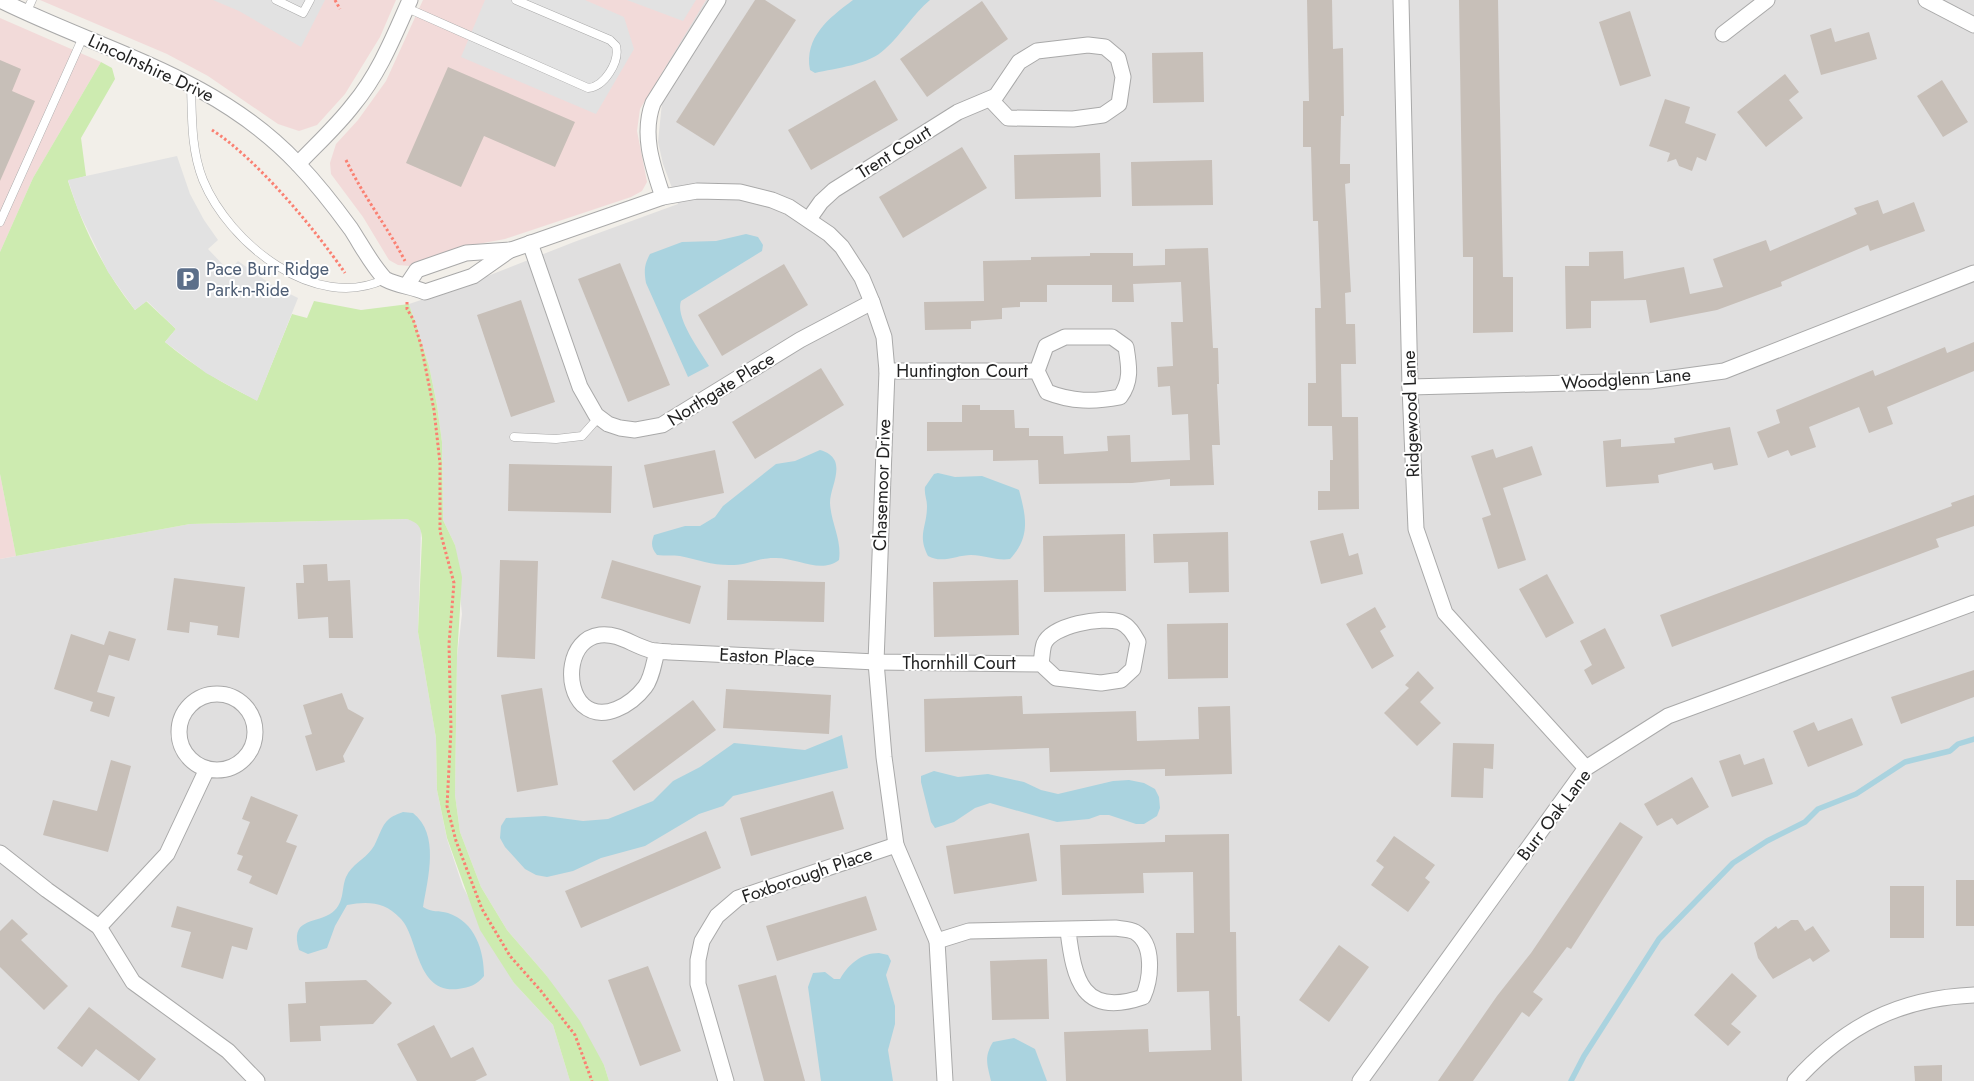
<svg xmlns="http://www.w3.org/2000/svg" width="1974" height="1081" viewBox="0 0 1974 1081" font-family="Jost,sans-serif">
  <rect width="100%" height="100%" fill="#f2efe9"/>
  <g fill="#e0dfdf">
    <polygon points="706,0 1974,0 1974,1081 609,1081 604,1065 546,975 507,930 481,887 460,832 455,795 457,657 462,614 455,545 443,520 442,442 437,405 429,366 409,304 457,288 574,242 678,204 663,164 658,142 666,63"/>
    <polygon points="407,519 417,522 421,529 418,632 436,738 437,790 447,839 463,887 514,983 553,1025 570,1081 0,1081 0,559 190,524"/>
  </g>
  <g fill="#f2dad9">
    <polygon points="40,0 396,0 380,37 345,94 317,125 299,131 278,124 208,76 167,54"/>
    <polygon points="423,0 706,0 640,109 637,131 647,182 642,191 631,197 505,239 467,246 410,266 398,265 389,260 363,217 331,174 330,163 336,144 358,120 386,81"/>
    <polygon points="0,18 101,62 33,178 0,252"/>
    <polygon points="0,474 16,556 0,559"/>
  </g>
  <path fill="#cdebb0" d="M 101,62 L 112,68 L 115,79 L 81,138 L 86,176 L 68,181 C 83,228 104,271 135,310 L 146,301 L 176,329 L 165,342 C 194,366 224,385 257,400 L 292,314 L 307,318 L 314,301 L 361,310 L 409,304 L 429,366 L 437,405 L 442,442 L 443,520 L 455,545 L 462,577 L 457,657 L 455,795 L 460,832 L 481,887 L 507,930 L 546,975 L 580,1021 L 604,1065 L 609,1081 L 570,1081 L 553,1025 L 514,983 L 480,930 L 447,838 L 437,790 L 436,738 L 418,632 L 422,538 C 421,526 418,523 407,519 L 190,524 L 16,556 L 0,474 L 0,252 L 33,178 Z"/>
  <g fill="#e2e2e2">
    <polygon points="213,0 325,0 301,47 239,11"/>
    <polygon points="485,0 585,0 624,17 634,49 596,114 461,57"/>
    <polygon points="627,0 696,0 683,21"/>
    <polygon points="177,156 190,194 204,220 218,240 208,249 229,271 238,261 272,285 298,298 257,401 206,373 165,342 176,329 147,301 135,310 108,272 78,210 68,180"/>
  </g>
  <g fill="#aad3df">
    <path d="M 853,0 L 930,0 C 913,14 902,34 885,49 C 869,65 836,68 815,73 L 810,70 C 804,37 829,18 853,0 Z"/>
    <path d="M 746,234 L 758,237 L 763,245 L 762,251 L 681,301 C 675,318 700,351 709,366 L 688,377 L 646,283 C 644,271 644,265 650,254 L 682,242 L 716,241 Z"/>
    <path d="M 820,450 C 827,452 832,455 835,461 C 840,474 830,490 830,503 C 831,523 842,540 839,560 C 821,574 797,558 776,558 C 761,557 748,565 734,565 C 713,566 700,560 680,556 C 673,555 665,556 657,555 C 651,548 651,543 654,535 L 685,526 L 700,526 L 715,517 L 723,506 L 776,464 L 795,461 Z"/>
    <path d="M 938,473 L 955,477 L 982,476 L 1019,490 C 1026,516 1031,537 1010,559 C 996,561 985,555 971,555 C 957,555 942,564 928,556 C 917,534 927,528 927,506 C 927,499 924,494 925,487 L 934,474 Z"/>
    <polygon points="842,735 848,768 733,796 723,806 699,814 645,846 601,858 573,871 547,877 536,875 525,869 505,847 500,838 501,826 506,818 545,816 583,821 608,819 653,801 673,781 700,767 734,743 805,750"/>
    <polygon points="934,771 958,777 988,774 1024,782 1041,790 1058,794 1113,781 1129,780 1144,783 1155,789 1159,797 1160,808 1157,816 1144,824 1136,824 1109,815 1100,815 1089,819 1057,822 990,803 975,808 954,822 935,828 931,822 921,782 921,776"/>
    <path d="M 403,812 L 413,813 C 440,834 428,878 423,907 C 432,913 439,910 448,913 C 475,922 484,950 484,976 C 477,985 470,987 458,989 C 415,994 419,936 400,918 C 385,902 368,901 347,905 L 335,926 L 327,948 L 308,954 L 299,950 C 290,919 312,924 330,914 C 345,905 341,889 346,877 C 352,864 364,860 372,849 C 378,841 381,825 389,819 C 392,816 398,814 403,812 Z"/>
    <path d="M 879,953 L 888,955 L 891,961 L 886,975 L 895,1006 L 895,1024 L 888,1050 L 893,1081 L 821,1081 L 808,987 L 813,973 L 825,972 L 834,979 L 840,979 C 849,964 861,953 879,953 Z"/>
    <path d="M 1014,1038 L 1035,1049 L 1047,1081 L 991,1081 C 987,1064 984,1057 993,1042 Z"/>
  </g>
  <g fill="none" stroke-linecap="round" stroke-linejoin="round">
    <polyline stroke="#aad3df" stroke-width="5.5" points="1571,1081 1584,1056 1659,939 1733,863 1767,841 1805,822 1818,809 1856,794 1905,762 1950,751 1958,744 1974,739"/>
  </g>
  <g fill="#c7bfb8">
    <polygon points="755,0 765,0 796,20 714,146 676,122"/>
    <polygon points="1307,0 1332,0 1333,49 1343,48 1344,116 1341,116 1340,164 1350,164 1350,183 1345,184 1351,292 1345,293 1346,324 1355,324 1356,364 1341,364 1342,417 1358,417 1359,509 1318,510 1318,491 1330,491 1330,460 1333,460 1332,426 1308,426 1308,383 1316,383 1315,308 1321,308 1318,221 1313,221 1311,147 1303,147 1303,101 1309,101"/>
    <polygon points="1459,0 1498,0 1503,277 1513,277 1513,332 1473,333 1473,257 1463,257"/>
    <polygon points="982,1 1008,39 927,97 900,59"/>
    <polygon points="1630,11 1651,76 1620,86 1599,22"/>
    <polygon points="1831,28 1835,42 1869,32 1877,59 1821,75 1810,35"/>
    <polygon points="1203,52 1204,102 1153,103 1152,53"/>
    <polygon points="0,60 21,69 12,91 35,101 0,181"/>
    <polygon points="448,67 575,122 555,167 484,136 461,187 406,163"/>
    <polygon points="1785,74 1799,92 1789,100 1803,118 1766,147 1737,112"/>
    <polygon points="875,80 898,120 811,170 788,130"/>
    <polygon points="1942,80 1968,122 1943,137 1917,96"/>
    <polygon points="1665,99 1690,107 1685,123 1716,134 1706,161 1697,157 1692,171 1679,166 1676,159 1667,162 1670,153 1649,146"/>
    <polygon points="962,147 987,188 903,238 879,197"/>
    <polygon points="1100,153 1101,197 1015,199 1014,155"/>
    <polygon points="1212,160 1213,205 1132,206 1131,162"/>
    <polygon points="1878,200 1883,214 1914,202 1925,231 1870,251 1868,245 1781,282 1782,286 1717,310 1650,323 1646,300 1591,301 1591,328 1566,329 1565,266 1589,266 1589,252 1623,251 1624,279 1684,267 1690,294 1723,287 1713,259 1766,240 1770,251 1857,214 1854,208"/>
    <polygon points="1208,248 1213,348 1218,348 1219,384 1217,384 1220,445 1212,445 1214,485 1170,486 1170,479 1132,483 1039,484 1038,460 993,461 993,450 927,451 927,422 962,422 962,405 980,405 980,410 1014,410 1015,428 1029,428 1029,436 1063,436 1064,454 1108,451 1107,436 1130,435 1131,462 1190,460 1188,414 1172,415 1170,386 1158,387 1157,367 1173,366 1171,322 1183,322 1181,282 1133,284 1134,302 1112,302 1112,285 1047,285 1047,302 1020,302 1020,307 1002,308 1002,319 971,321 971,329 925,330 924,302 984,301 983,261 1031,260 1031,257 1090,256 1090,253 1133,253 1133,266 1165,265 1165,249"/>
    <polygon points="620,263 670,385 628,402 578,279"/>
    <polygon points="784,264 808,305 722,356 698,315"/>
    <polygon points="521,300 555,402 511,417 477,315"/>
    <polygon points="1974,342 1974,371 1887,407 1893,424 1869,433 1859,407 1809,427 1816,447 1791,456 1788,450 1768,458 1757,432 1780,423 1776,410 1873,370 1875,376 1945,347 1947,353"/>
    <polygon points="821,368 844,405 755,459 732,422"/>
    <polygon points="1730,427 1738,465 1714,470 1712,463 1658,475 1659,483 1606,487 1603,441 1621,439 1621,447 1675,443 1674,438"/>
    <polygon points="1532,446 1542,475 1503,488 1526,560 1498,569 1482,518 1491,515 1471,456 1493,449 1496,458"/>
    <polygon points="715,450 724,493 653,508 644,465"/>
    <polygon points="509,464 612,466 611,513 508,511"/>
    <polygon points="1974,495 1974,526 1936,539 1939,547 1672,647 1660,615 1952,506 1951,503"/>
    <polygon points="1228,532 1229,592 1189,593 1188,562 1154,563 1153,534"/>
    <polygon points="1343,533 1349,556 1358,553 1363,574 1321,584 1310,541"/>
    <polygon points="1125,534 1126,591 1044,592 1043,536"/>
    <polygon points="500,560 538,561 535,659 497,657"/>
    <polygon points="612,560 701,586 690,624 601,598"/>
    <polygon points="327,564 328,581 350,580 353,638 329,638 328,617 298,619 296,583 304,583 303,565"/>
    <polygon points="1547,574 1574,623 1546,638 1519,589"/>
    <polygon points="174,578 245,587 239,638 217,635 218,626 190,622 189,633 167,630"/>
    <polygon points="728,580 825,582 824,622 727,620"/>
    <polygon points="1018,580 1019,635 934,637 933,582"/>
    <polygon points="1375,607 1386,627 1380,631 1394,656 1372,669 1346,624"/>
    <polygon points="1228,623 1228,678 1168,679 1167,624"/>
    <polygon points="1605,628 1625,668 1592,685 1584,670 1592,665 1580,641"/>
    <polygon points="109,631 136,639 129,661 109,655 97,692 115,697 109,717 90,711 93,702 54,689 71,634 104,645"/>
    <polygon points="1974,670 1974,697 1901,724 1891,697"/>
    <polygon points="1418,671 1434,688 1420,702 1441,723 1417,746 1384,713 1409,688 1405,685"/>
    <polygon points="542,688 558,785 517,792 501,695"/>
    <polygon points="726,689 831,695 829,734 723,728"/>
    <polygon points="342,693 348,709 364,718 343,756 345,762 316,771 305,736 312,734 303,705"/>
    <polygon points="1022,696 1023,714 1136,711 1137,741 1199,739 1198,707 1230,706 1232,774 1165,776 1165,769 1050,772 1049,748 925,752 924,699"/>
    <polygon points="693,700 716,730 634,791 612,761"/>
    <polygon points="1852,718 1863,745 1808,767 1793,731 1814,722 1818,731"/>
    <polygon points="1453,743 1494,744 1493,769 1484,768 1483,798 1451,797"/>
    <polygon points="1740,754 1744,765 1764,758 1773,784 1732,797 1719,761"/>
    <polygon points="111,760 131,766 108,852 43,835 53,800 97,811"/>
    <polygon points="1692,777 1709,807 1677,825 1672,818 1657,826 1644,804"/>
    <polygon points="833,791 844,829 751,856 740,818"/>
    <polygon points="251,796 298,815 286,842 297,846 277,895 249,883 252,876 237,870 243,856 237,854 250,822 242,819"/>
    <polygon points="1620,822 1643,837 1571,949 1567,947 1533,992 1543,999 1529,1017 1522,1012 1473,1081 1438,1081 1497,996 1531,953"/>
    <polygon points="706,831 721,868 581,928 565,891"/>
    <polygon points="1029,833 1037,881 954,894 946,846"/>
    <polygon points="1229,834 1230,932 1236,932 1237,1016 1240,1016 1242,1081 1066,1081 1064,1032 1148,1029 1149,1052 1211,1050 1209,991 1177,992 1176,933 1194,933 1193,872 1143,873 1144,893 1062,895 1060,845 1165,842 1165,835"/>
    <polygon points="1394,836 1435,865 1425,878 1430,882 1408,912 1371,885 1384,867 1376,861"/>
    <rect x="1956" y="880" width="18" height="46"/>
    <rect x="1890" y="886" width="34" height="52"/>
    <polygon points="866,896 877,930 777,961 766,926"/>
    <polygon points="177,906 253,928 247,950 232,946 223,979 181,967 191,932 171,927"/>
    <polygon points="12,919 28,934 21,940 68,986 44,1010 0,967 0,931"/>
    <polygon points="1791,920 1798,920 1805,931 1813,926 1830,951 1813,962 1810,958 1773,979 1758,958 1754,943 1776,926 1778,929"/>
    <polygon points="1339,945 1369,967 1329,1022 1299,1000"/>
    <polygon points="1047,959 1049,1019 992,1020 990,961"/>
    <polygon points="648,966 681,1051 640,1066 608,980"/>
    <polygon points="1732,973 1757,996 1731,1024 1741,1032 1728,1046 1694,1015"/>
    <polygon points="776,975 805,1081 764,1081 738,985"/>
    <polygon points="366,980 392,1003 373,1024 320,1026 321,1041 290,1042 288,1004 306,1003 305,982"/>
    <polygon points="89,1007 156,1059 139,1081 96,1049 82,1067 57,1048"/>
    <polygon points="434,1025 451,1058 473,1047 487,1075 475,1081 417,1081 397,1044"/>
    <polygon points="1942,1065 1942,1081 1915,1081 1914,1066"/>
  </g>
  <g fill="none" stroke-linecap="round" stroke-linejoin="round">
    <defs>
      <g id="lane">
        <polyline points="276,0 303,13 310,0"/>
        <path d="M 407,8 L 588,88 C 604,87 620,62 616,46 L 610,40 L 516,0"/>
        <polyline points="26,13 32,0"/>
        <path d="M 191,85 C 192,117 191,150 203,180 C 229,243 315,313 385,279"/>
        <polyline points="0,222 83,37"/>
        <polyline points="514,437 556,439 582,436 599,417"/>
      </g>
      <g id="street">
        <path d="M 0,0 C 105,52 215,76 298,164 C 317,184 335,207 351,229 C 362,246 371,264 385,279 C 398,286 411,286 425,292 L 473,276 L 510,250"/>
        <polyline points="1401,0 1410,387 1416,529 1445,613 1586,768"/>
        <polyline points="1926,0 1974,25"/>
        <polyline points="1723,34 1767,0"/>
        <path d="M 298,164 C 316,145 337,126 353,105 C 379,74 394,36 410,0"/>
        <path d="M 663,197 C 653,167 641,135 653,103 L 718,0"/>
        <polyline points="809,219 821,202 834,190 958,112 996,96 1019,62 1037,51 1088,45 1105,47 1118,58 1123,77 1119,104 1103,115 1073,119 1008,118 990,99"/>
        <polyline points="530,243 580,387 596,415 608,424 620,428 635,430 662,425 800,340 872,302"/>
        <polyline points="407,285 417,270 466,253 511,250 663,197 697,191 740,192 772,200 789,207 829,234 842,247 862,278 872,302 884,337 887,371 876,662 884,757 896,845 937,941 945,1081"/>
        <path d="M 887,371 L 1037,371 L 1046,346 L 1065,337 L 1112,337 L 1126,347 C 1129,366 1132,381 1120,397 C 1094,402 1072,402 1047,392 L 1037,371"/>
        <polyline points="1410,387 1650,381 1724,371 1974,273"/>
        <path d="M 657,651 C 654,662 652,678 645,687 C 632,704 603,723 583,705 C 564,687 568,639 600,635 C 618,633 631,644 647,649 C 654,652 663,651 670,652 L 876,662 L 1041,664 L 1056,678 L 1101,683 L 1121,680 L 1133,669 L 1138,642 C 1133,633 1129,626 1120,622 C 1102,616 1052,625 1044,644 C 1042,650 1042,658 1041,664"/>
        <circle cx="217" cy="732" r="38"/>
        <polyline points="0,853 47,890 99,927 133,982 228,1051 257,1081"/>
        <polyline points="99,927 167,854 207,769"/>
        <path d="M 937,941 L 969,931 L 1115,928 C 1121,929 1130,929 1135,932 C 1155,944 1151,979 1143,997 C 1082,1018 1074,979 1068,931"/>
        <polyline points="726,1081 698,984 698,960 702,941 717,916 738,898 896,845"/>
        <polyline points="1360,1081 1586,768 1668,716 1974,603"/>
        <path d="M 1795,1081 C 1845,1026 1899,998 1974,995"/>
      </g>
    </defs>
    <use href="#lane" stroke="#a9a9a9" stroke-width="9"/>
    <use href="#street" stroke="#a9a9a9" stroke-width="17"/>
    <g stroke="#fa8072" stroke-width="3" stroke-dasharray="2.5 2.5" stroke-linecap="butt">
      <polyline points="335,0 340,9"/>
      <path d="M 212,130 C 256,158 315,229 345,273"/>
      <path d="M 346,160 C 363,196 387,226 405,261"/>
      <polyline points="407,302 407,309 413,319 421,345 434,410 440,463 440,531 454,583 449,644 451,729 447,806 456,841 482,909 510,956 541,991 575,1035 592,1081"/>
    </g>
    <use href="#lane" stroke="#fff" stroke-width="8"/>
    <use href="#street" stroke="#fff" stroke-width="15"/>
  </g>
  <defs>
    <symbol id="parking-square" viewBox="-11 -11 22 22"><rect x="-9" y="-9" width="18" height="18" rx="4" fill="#5c6f8a" stroke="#fff"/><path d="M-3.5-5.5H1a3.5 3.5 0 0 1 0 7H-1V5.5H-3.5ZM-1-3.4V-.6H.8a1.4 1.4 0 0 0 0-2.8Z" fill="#fff"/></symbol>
  </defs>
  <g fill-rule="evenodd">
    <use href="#parking-square" x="174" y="265" width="28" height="28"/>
  </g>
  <g text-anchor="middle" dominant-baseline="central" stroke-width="4" stroke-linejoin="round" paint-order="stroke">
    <g font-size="18" fill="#222" stroke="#fff">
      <text transform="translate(151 68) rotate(25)">Lincolnshire Drive</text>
      <text transform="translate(894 152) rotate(-32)">Trent Court</text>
      <text x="962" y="371">Huntington Court</text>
      <text transform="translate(1626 379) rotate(-4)">Woodglenn Lane</text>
      <text transform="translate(721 389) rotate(-32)">Northgate Place</text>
      <text transform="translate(1411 414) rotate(-92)">Ridgewood Lane</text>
      <text transform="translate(882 485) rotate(-88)">Chasemoor Drive</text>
      <text transform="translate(767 657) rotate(3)">Easton Place</text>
      <text x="959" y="663">Thornhill Court</text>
      <text transform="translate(1554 815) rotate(-53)">Burr Oak Lane</text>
      <text transform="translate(807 875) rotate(-19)">Foxborough Place</text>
    </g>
    <g font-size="18" fill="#4e5e75" stroke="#fff" text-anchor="start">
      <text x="206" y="269">Pace Burr Ridge<tspan x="206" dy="21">Park-n-Ride</tspan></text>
    </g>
  </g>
</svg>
